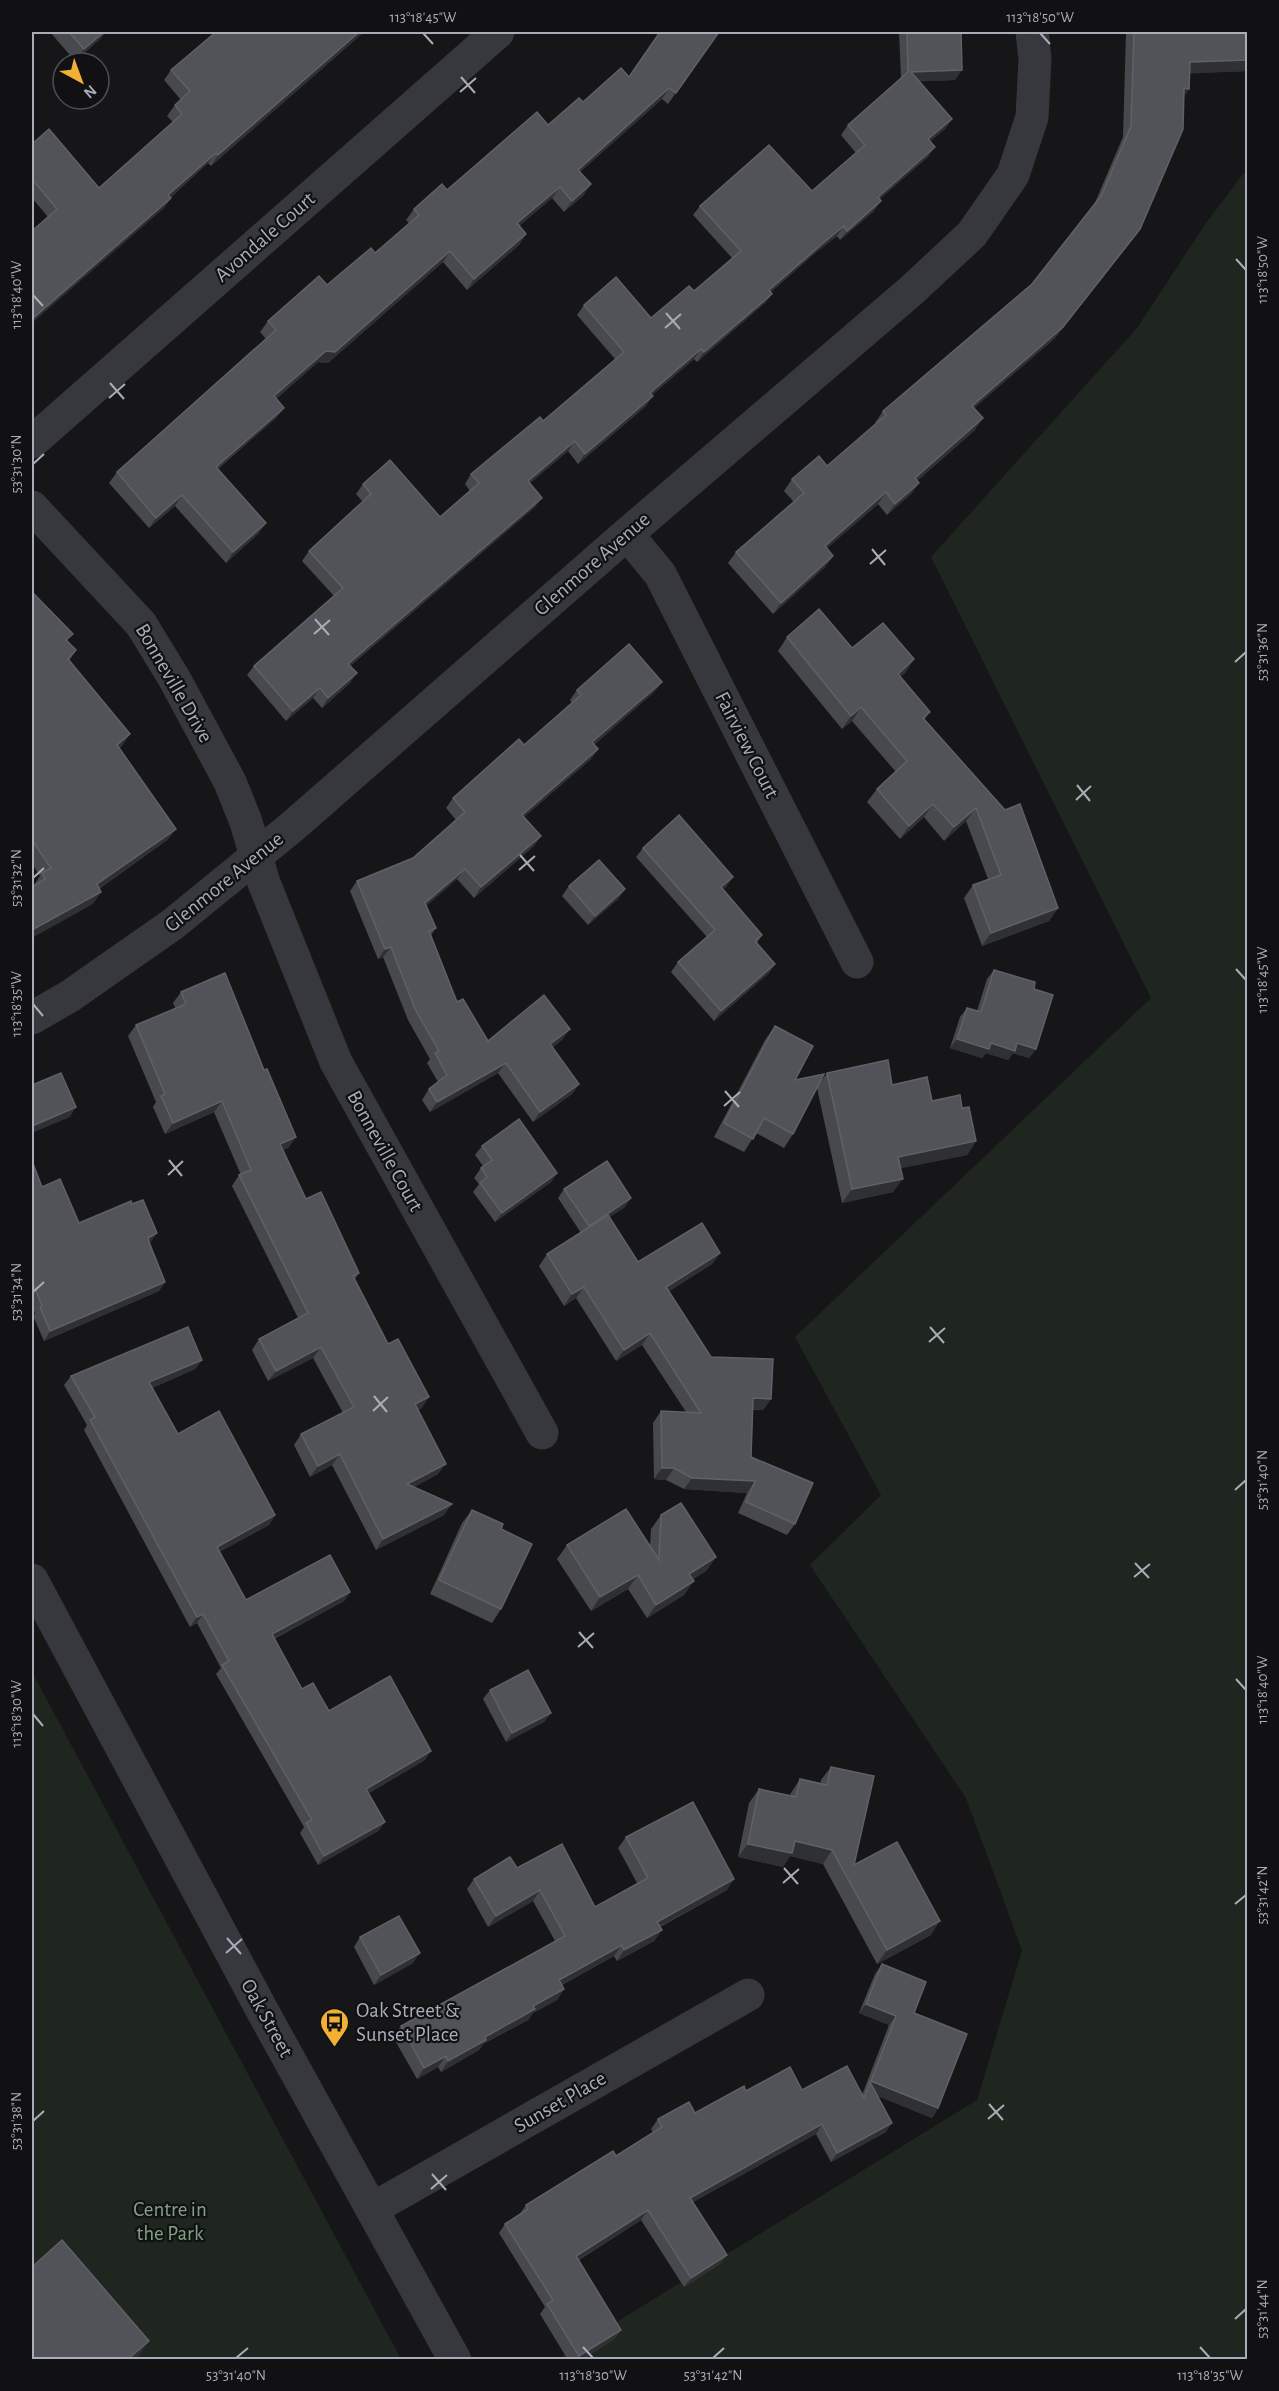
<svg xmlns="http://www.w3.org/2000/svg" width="1279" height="2391" viewBox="0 0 1279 2391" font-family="'Alegreya Sans',sans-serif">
  <rect width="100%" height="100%" fill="#161618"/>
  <g fill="#1e261f">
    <polygon points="1247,169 1247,2359 555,2360 977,2100 1022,1950 966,1798 810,1565 881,1495 795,1337 1151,998 931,557 1137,328 1206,223"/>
    <polygon points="32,1672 401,2359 32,2359"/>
  </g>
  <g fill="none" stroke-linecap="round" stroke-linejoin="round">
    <g stroke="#37383d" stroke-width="33">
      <polyline points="32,442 498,32"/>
      <polyline points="32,507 141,624 174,678 230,782 246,822 264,883 336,1062 542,1433"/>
      <polyline points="627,534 660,574 857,962"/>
      <polyline points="32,1018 70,996 173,924 293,826 627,534 912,290 972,234 1013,175 1032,117 1035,59 1032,32"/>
      <polyline points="372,2209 748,1995"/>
    </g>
    <polyline stroke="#37383d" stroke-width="33" points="32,1580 263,2012 455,2360"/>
  </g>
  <g fill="#47494d">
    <polygon points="50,32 106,32 99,40 75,61"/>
    <polygon points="291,32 364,32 211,166 208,163 170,198 171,198 163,209 48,217 32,198 32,144 99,188 173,122 167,116 175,105 181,100 164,80 171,70 289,33"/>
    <polygon points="719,32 668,104 662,99 580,172 584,195 564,212 552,198 519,226 526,234 519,245 467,290 443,262 328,363 318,362 276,399 284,408 276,418 218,469 259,533 226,563 175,506 149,528 109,483 117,472 266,339 260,332 268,321 327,285 375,253 409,223 406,220 414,209 447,190 583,102 629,77"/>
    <polygon points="899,32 961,32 955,80 919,81 952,119 945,129 930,141 928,157 879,199 874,211 840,240 837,236 815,253 771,292 772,294 765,303 697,362 694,359 652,395 646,406 578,464 568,451 530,483 535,507 350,666 350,683 322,708 313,698 286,721 247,675 254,666 334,596 302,561 309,551 363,502 356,494 363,484 440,517 470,491 465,484 471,474 543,421 615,359 577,315 584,305 651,318 694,291 732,258 693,215 700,206 812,191 856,153 841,135 848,125 901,78"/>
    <polygon points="1126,32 1248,32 1248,71 1189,73 1189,89 1184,96 1132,240 1055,338 974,408 975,430 917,481 919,483 911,494 887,515 878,504 827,548 833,556 825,567 773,614 728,563 736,552 794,502 784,491 792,479 827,466 876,424 875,423 883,411 1032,284 1094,205 1123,137"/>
    <polygon points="32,595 68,641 76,650 69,661 122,746 119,748 176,829 167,840 99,889 93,904 34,885 40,876 32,864"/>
    <polygon points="787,637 914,659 905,673 900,677 930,712 924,720 1058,908 1049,921 982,946 964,898 973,885 988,879 966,821 944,841 924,817 900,839 867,802 877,789 896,772 852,721 842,729 778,651"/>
    <polygon points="662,682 654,692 594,745 598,749 591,759 524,817 541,836 534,846 474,898 457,879 426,906 436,928 431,935 457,1002 488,1041 563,1039 553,1047 579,1084 572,1094 533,1122 498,1073 430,1112 422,1100 429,1089 438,1082 427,1063 430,1059 408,1020 383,957 378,959 350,891 357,881 413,858 456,820 446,808 453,798 524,745 572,703 570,700 577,690"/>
    <polygon points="643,848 727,886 723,889 762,935 757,943 775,964 769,973 714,1021 671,972 678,962 707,937 636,857"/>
    <polygon points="569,886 625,889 618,899 588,925 562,896"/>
    <polygon points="994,970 1034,989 1036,1049 1029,1058 1013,1053 1008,1060 986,1053 982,1058 950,1048 960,1017 967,1008 977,1011 987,979"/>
    <polygon points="181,992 264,1070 296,1137 288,1148 283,1150 306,1199 359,1273 355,1279 422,1408 418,1410 438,1474 414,1487 444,1515 376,1550 332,1465 310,1477 294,1445 301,1434 343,1413 313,1358 268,1381 252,1350 259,1339 298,1318 232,1186 239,1175 241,1175 214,1112 165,1134 153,1107 156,1102 128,1036 136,1025 176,1009 173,1003"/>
    <polygon points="775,1026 795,1080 819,1084 827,1073 892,1085 932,1101 962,1108 976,1141 967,1155 900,1168 893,1192 842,1203 817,1088 793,1134 784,1148 756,1133 744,1152 714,1137 765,1040"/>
    <polygon points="482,1146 557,1173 551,1182 495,1222 473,1192 479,1184 474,1178 481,1168 483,1166 475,1155"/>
    <polygon points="32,1161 42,1187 79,1223 132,1204 157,1233 149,1243 165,1282 159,1291 44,1341 33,1316 35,1314 32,1305"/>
    <polygon points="564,1189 625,1207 609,1217 638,1262 720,1253 712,1264 669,1291 711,1357 771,1399 763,1410 753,1410 751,1457 795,1524 787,1535 738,1513 747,1493 684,1489 666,1480 654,1479 653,1423 661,1411 686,1412 642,1345 616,1361 576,1298 564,1306 539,1266 547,1254 581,1233 558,1198"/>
    <polygon points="202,1360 195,1369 152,1388 178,1434 275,1515 269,1525 219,1552 246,1600 350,1592 344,1601 274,1639 302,1689 329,1711 425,1760 369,1793 385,1822 378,1831 318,1865 300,1833 304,1827 216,1674 221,1668 197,1623 190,1627 84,1430 87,1425 64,1385 71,1376"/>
    <polygon points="472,1510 501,1529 501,1609 492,1623 430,1594 462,1523"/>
    <polygon points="661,1515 716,1557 706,1571 693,1579 684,1595 647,1618 628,1589 591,1611 557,1559 567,1545 650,1547 651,1529"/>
    <polygon points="490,1690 551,1713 544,1722 506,1742 483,1699"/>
    <polygon points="831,1767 854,1865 931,1935 877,1964 823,1864 790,1856 783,1867 738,1857 749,1803 759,1789 790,1795 791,1793 800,1779 821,1783 821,1780"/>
    <polygon points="626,1837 727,1890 660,1927 662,1930 654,1941 617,1961 614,1956 562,1985 564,1989 557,2000 533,2013 528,2020 483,2044 479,2050 441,2072 438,2067 417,2079 393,2037 401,2026 555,1941 533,1901 488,1927 467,1889 474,1879 517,1868 595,1907 637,1883 618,1848"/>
    <polygon points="360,1937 413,1963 374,1985 354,1947"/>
    <polygon points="882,1964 914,2013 938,2108 932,2118 878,2096 886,2132 831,2162 816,2134 693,2202 727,2255 720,2264 684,2287 641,2220 579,2260 621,2330 614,2339 582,2360 568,2360 540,2314 545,2307 499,2233 505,2224 519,2215 526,2205 616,2156 653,2133 651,2129 658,2119 695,2113 746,2091 802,2090 862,2095 889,2025 859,2013 875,1974"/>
  </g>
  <g fill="#2f3033">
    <polygon points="104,32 106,32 99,40 75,61 84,49"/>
    <polygon points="359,32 364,32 211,166 218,155"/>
    <polygon points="1248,60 1248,71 1182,74 1190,62"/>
    <polygon points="962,70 955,80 904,82 911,72"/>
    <polygon points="669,88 662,99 571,180 578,170"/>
    <polygon points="1184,88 1189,89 1181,100"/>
    <polygon points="952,119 945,129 921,149 928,139"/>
    <polygon points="935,147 928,157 871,207 878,197"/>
    <polygon points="216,153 208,163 161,206 168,195"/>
    <polygon points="591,184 584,195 564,212 572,201"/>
    <polygon points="560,187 552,198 510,234 517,223"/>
    <polygon points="171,198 163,209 32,323 32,319"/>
    <polygon points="881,201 874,211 840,240 847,231"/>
    <polygon points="844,226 837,236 815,253 762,300 769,290 822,244"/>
    <polygon points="1140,229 1055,338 964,417 972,406"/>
    <polygon points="526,234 519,245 467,290 474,279"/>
    <polygon points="450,251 443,262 328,363 318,362 266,407 274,396 326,351"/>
    <polygon points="772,294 765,303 697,362 704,352"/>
    <polygon points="701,349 694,359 643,403 650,393"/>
    <polygon points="653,396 646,406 578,464 585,454"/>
    <polygon points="284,408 276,418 208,477 216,467"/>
    <polygon points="983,418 975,430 907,490 915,478"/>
    <polygon points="575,441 568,451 521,491 528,481"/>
    <polygon points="919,483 911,494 887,515 895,504"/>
    <polygon points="886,492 878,504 817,557 825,546"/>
    <polygon points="182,495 175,506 149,528 156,518"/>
    <polygon points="542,498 535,507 341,673 348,664"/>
    <polygon points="266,523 259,533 226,563 233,552"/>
    <polygon points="833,556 825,567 773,614 781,603"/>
    <polygon points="914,659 905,673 888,687 898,674"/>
    <polygon points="357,673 350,683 322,708 328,698"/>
    <polygon points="662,682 654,692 585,753 592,742"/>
    <polygon points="320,688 313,698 286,721 293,711"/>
    <polygon points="861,707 852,721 842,729 851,716"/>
    <polygon points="130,734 122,746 109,757 117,745"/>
    <polygon points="598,749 591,759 515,825 522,815"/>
    <polygon points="933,804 924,817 900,839 909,826"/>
    <polygon points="976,808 966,821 944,841 954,827"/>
    <polygon points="176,829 167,840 89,896 97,884"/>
    <polygon points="541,836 534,846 474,898 481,887"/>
    <polygon points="465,869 457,879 418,913 425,903"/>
    <polygon points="733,877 727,886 714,897 721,887"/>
    <polygon points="625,889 618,899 588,925 595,916"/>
    <polygon points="101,892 93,904 32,938 32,930"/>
    <polygon points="1058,908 1049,921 982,946 991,933"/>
    <polygon points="391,947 383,957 378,959 385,949"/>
    <polygon points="775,964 769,973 714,1021 721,1011"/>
    <polygon points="570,1029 563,1039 543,1054 550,1044"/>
    <polygon points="957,1039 991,1043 1017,1043 1036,1049 1029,1058 1013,1053 1008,1060 986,1053 982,1058 950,1048"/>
    <polygon points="506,1063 498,1073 430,1112 437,1102"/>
    <polygon points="579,1084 572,1094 533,1122 540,1112"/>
    <polygon points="222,1101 214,1112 165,1134 173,1123"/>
    <polygon points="76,1107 70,1117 32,1133 32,1126"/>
    <polygon points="296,1137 288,1148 272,1155 280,1144"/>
    <polygon points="976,1141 967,1155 888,1171 898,1157"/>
    <polygon points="557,1173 551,1182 495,1222 502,1213"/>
    <polygon points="903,1179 893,1192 842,1203 852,1189"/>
    <polygon points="631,1198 625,1207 582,1235 589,1226"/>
    <polygon points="157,1233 150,1243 141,1247 148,1238"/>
    <polygon points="720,1253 712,1264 659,1298 666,1287"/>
    <polygon points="165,1282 159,1291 44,1341 50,1331"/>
    <polygon points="584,1287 576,1298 564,1306 572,1294"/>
    <polygon points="650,1333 642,1345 616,1361 624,1350"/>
    <polygon points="321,1347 313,1358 268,1381 276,1371"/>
    <polygon points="202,1360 195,1369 142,1392 149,1382"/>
    <polygon points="429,1397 422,1408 408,1415 415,1404"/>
    <polygon points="753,1398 771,1399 763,1410 745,1409"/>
    <polygon points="340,1454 332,1465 310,1477 318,1466"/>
    <polygon points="446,1464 438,1474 399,1495 407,1484"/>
    <polygon points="662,1468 674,1468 666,1480 654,1479"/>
    <polygon points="692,1478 755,1481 747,1493 684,1489"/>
    <polygon points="452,1504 444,1515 376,1550 383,1539"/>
    <polygon points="275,1515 269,1525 210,1557 217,1547"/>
    <polygon points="716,1557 706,1571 679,1588 689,1574"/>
    <polygon points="638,1575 628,1589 591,1611 600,1597"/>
    <polygon points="694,1581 684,1595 647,1618 656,1605"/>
    <polygon points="350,1592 344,1601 265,1643 272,1634"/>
    <polygon points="203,1614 197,1623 190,1627 197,1617"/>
    <polygon points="551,1713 544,1722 506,1742 512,1733"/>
    <polygon points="431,1751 425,1760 360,1798 366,1789"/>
    <polygon points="385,1822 378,1831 318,1865 324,1856"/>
    <polygon points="795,1841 832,1850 823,1864 790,1856 783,1867 738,1857 748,1844"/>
    <polygon points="734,1879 727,1890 649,1932 657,1922"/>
    <polygon points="540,1890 533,1901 488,1927 496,1916"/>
    <polygon points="940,1921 931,1935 877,1964 887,1950"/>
    <polygon points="662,1930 654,1941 617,1961 624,1950"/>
    <polygon points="622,1945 614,1956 552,1990 559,1980"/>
    <polygon points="420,1953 413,1963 374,1985 381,1975"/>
    <polygon points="564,1989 557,2000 533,2013 528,2020 483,2044 479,2050 441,2072 448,2061 533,2006"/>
    <polygon points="866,2004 896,2016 889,2025 859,2013"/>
    <polygon points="446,2056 438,2067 417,2079 424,2068"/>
    <polygon points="871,2081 938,2108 932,2118 867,2092 870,2082 864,2090"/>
    <polygon points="892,2123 886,2132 831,2162 837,2153"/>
    <polygon points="822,2124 816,2134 684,2207 690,2198"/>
    <polygon points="648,2210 641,2220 570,2265 576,2256"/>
    <polygon points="727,2255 720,2264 684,2287 691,2278"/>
    <polygon points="621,2330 614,2339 582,2360 576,2360 579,2356"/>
    <polygon points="149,2341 137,2359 135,2360 127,2360"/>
  </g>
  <g fill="#525359" stroke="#5f6168" stroke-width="1.5">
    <polygon points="69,32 104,32 84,49"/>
    <polygon points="216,32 288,32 289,33 291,32 359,32 218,155 216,153 168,195 171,198 32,319 32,231 57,209 32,179 32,144 49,129 99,188 182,114 175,105 190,91 171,70"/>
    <polygon points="660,32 719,32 676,93 669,88 578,170 591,184 572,201 560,187 517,223 526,234 474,279 450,251 335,352 326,351 274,396 284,408 216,467 266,523 233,552 182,495 156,518 117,472 276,330 268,321 319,276 327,285 371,248 375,253 419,215 414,209 442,184 447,190 537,112 548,125 579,98 583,102 621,68 629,77"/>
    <polygon points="907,32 961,32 962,70 911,72 952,119 928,139 935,147 878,197 881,201 847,231 844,226 822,244 769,290 772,294 704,352 701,349 650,393 653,396 585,454 575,441 528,481 542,498 348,664 357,673 328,698 320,688 293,711 254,666 343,588 309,551 371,494 363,484 390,460 440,517 479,483 471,474 540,417 543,421 624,352 584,305 616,277 651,318 689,286 694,291 741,251 700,206 769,145 812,191 865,145 848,125 908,72"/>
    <polygon points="1134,32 1248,32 1248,60 1190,62 1189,89 1184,88 1183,129 1140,229 1063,327 972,406 983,418 915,478 919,483 895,504 886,492 825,546 833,556 781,603 736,552 804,493 792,479 819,456 827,466 886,415 883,411 1032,284 1101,196 1131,126"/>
    <polygon points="33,593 73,634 66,640 76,650 68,659 130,734 117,745 176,829 97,884 101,892 32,930 32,887 45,879 42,873 51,868 32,840 32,595"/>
    <polygon points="819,609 852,648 883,623 914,659 898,674 930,712 923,718 1005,810 1020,804 1058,908 991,933 973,885 1001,875 976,808 954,827 933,804 909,826 877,789 907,761 861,707 851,716 787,637"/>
    <polygon points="629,644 662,682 592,742 598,749 522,815 541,836 481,887 465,869 425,903 436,928 429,931 457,1002 463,999 488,1041 544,995 570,1029 550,1044 579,1084 540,1112 506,1063 437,1102 429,1089 447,1075 435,1053 439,1051 415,1009 391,947 385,949 357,881 413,858 465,812 453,798 519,739 524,745 581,695 577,690"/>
    <polygon points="679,815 733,877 721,887 762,935 755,941 775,964 721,1011 678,962 715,930 643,848"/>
    <polygon points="599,860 625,889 595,916 569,886"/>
    <polygon points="994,970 1035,982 1034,989 1053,995 1036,1049 1017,1043 1015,1051 991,1043 989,1049 957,1039 967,1008 981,1012"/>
    <polygon points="225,973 264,1070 267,1069 296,1137 280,1144 306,1199 321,1192 359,1273 353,1276 388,1344 398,1339 429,1397 415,1404 446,1464 407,1484 452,1504 383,1539 340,1454 318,1466 301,1434 354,1407 321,1347 276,1371 259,1339 308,1313 239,1175 251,1170 222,1101 173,1123 161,1096 165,1094 136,1025 186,1004 181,992"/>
    <polygon points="775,1026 813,1046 795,1080 824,1074 793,1134 764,1118 753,1139 724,1123"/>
    <polygon points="888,1060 892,1085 927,1077 932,1101 960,1095 962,1108 969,1107 976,1141 898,1157 903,1179 852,1189 827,1073"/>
    <polygon points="61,1073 76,1107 32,1126 32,1085"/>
    <polygon points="519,1119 557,1173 502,1213 480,1183 487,1177 481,1168 492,1160 482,1146"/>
    <polygon points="32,1161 42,1187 60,1179 79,1223 131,1201 132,1204 143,1200 157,1233 148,1238 149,1242 165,1282 50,1331 40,1307 42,1306 32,1280"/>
    <polygon points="607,1161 631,1198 589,1226 564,1189"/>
    <polygon points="608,1215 638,1262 702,1223 720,1253 666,1287 711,1357 773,1359 771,1399 753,1398 751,1457 813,1483 795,1524 746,1502 755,1481 692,1478 674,1468 662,1468 661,1411 701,1413 650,1333 624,1350 584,1287 572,1294 547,1254"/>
    <polygon points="188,1327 202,1360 149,1382 178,1434 219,1411 275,1515 217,1547 246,1600 330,1555 350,1592 272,1634 302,1689 313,1683 329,1711 390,1676 431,1751 366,1789 385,1822 324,1856 306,1823 312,1820 222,1665 229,1661 203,1614 197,1617 90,1420 95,1417 71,1376"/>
    <polygon points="681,1503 716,1557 689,1574 694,1581 656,1605 638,1575 600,1597 567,1545 626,1509 659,1560 661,1515"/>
    <polygon points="472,1510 503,1524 501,1529 532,1544 501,1609 439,1580"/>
    <polygon points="528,1670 551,1713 512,1733 490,1690"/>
    <polygon points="831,1767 874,1776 854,1865 897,1842 940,1921 887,1950 832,1850 795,1841 792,1853 748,1844 759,1789 796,1797 800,1779 827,1785"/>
    <polygon points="693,1802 734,1879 657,1922 662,1930 624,1950 622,1945 559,1980 564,1989 533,2006 535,2009 485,2037 486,2040 448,2061 446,2056 424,2068 401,2026 565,1936 540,1890 496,1916 474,1879 510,1857 517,1868 562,1844 595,1907 648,1878 626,1837"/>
    <polygon points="399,1916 420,1953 381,1975 360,1937"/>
    <polygon points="882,1964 926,1982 914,2013 967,2034 938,2108 871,2081 896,2016 866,2004"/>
    <polygon points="847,2066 864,2098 870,2082 892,2123 837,2153 822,2124 690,2198 727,2255 691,2278 648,2210 576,2256 621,2330 579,2356 547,2304 553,2300 505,2224 528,2209 526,2205 613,2151 616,2156 662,2127 658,2119 689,2102 695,2113 744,2086 746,2091 790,2067 802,2090"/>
    <polygon points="62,2240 149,2341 127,2360 32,2360 32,2267"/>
  </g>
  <path fill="none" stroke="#a8adb8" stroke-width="2" d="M 423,33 L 433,44M 1040,33 L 1050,44M 461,77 L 475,93M 460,92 L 476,78M 1236,259 L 1246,270M 33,295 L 43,306M 666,313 L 680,329M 665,328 L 681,314M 110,383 L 124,399M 109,398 L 125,384M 33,464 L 44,454M 872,549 L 885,565M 870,564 L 886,550M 315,619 L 329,635M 314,634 L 330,620M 1235,662 L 1246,652M 1077,785 L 1090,801M 1076,800 L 1091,786M 520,855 L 534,871M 519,870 L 535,856M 33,878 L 44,868M 1236,969 L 1246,980M 33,1004 L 43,1016M 725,1091 L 739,1107M 724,1106 L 740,1092M 169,1160 L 182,1176M 168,1175 L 183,1161M 33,1292 L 44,1282M 930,1327 L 944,1343M 929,1342 L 945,1328M 374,1396 L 387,1412M 373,1411 L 388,1397M 1235,1490 L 1246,1480M 1135,1563 L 1149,1578M 1134,1577 L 1150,1564M 579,1632 L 593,1648M 578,1647 L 594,1633M 1236,1679 L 1246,1690M 33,1714 L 43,1726M 784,1868 L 798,1884M 783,1883 L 799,1869M 1235,1904 L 1246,1895M 227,1938 L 241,1954M 226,1953 L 242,1939M 989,2104 L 1003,2120M 988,2119 L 1004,2105M 33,2121 L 44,2111M 432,2174 L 446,2190M 431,2189 L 447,2175M 1235,2319 L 1246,2309M 583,2347 L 593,2358M 1200,2347 L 1210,2358M 236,2358 L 248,2348M 713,2358 L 724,2348"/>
  <defs>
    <symbol id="bus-pin" viewBox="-11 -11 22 30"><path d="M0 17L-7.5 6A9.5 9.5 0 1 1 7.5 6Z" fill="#f2b134" stroke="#111113"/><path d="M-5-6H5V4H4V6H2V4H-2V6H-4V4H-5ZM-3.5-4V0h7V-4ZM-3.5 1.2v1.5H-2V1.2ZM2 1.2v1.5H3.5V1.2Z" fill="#111"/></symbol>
  </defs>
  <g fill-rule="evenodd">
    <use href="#bus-pin" x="318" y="2006" width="33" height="45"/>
  </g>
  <g text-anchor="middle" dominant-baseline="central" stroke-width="4.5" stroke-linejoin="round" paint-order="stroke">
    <g font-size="21" fill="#a8adb8" stroke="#111113">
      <text transform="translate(265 237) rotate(-41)">Avondale Court</text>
      <text transform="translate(592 564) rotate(-41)">Glenmore Avenue</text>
      <text transform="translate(174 683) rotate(60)">Bonneville Drive</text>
      <text transform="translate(747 745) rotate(63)">Fairview Court</text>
      <text transform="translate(224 882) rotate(-39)">Glenmore Avenue</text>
      <text transform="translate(385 1151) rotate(61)">Bonneville Court</text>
      <text transform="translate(267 2018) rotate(61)">Oak Street</text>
      <text transform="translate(560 2102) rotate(-30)">Sunset Place</text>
    </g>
    <g font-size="21" fill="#a8adb8" stroke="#111113" text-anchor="start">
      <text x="356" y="2010">Oak Street &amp;<tspan x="356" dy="24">Sunset Place</tspan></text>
    </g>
    <g font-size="21" fill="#7fa381" stroke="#111113">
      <text x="170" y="2209">Centre in<tspan x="170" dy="24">the Park</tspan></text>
    </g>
  </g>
  <rect width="1279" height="2391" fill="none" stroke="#111113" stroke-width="66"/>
  <g transform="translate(81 81) rotate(139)"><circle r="28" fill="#111113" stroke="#4d4f55" stroke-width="1.5"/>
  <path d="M0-4.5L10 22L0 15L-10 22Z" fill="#f2b134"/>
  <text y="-9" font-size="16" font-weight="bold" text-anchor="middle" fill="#a8adb8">N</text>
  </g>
  <rect x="33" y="33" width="1213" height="2325" fill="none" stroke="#a8adb8" stroke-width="2"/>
  <g font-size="15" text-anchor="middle" fill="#a8adb8">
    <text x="423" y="22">113°18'45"W</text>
    <text x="1040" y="22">113°18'50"W</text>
    <text transform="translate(1262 270) rotate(-90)" y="5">113°18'50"W</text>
    <text transform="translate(16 295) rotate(-90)" y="5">113°18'40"W</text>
    <text transform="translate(16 464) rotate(-90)" y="5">53°31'30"N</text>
    <text transform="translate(1262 652) rotate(-90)" y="5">53°31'36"N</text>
    <text transform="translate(16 878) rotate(-90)" y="5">53°31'32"N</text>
    <text transform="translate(1262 980) rotate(-90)" y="5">113°18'45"W</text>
    <text transform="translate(16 1004) rotate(-90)" y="5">113°18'35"W</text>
    <text transform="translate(16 1292) rotate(-90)" y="5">53°31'34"N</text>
    <text transform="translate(1262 1480) rotate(-90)" y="5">53°31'40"N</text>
    <text transform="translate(1262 1690) rotate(-90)" y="5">113°18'40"W</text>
    <text transform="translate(16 1714) rotate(-90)" y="5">113°18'30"W</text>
    <text transform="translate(1262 1895) rotate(-90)" y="5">53°31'42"N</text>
    <text transform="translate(16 2121) rotate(-90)" y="5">53°31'38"N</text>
    <text transform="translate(1262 2309) rotate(-90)" y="5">53°31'44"N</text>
    <text x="236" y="2380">53°31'40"N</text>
    <text x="593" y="2380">113°18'30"W</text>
    <text x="713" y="2380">53°31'42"N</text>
    <text x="1210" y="2380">113°18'35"W</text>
  </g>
</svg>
